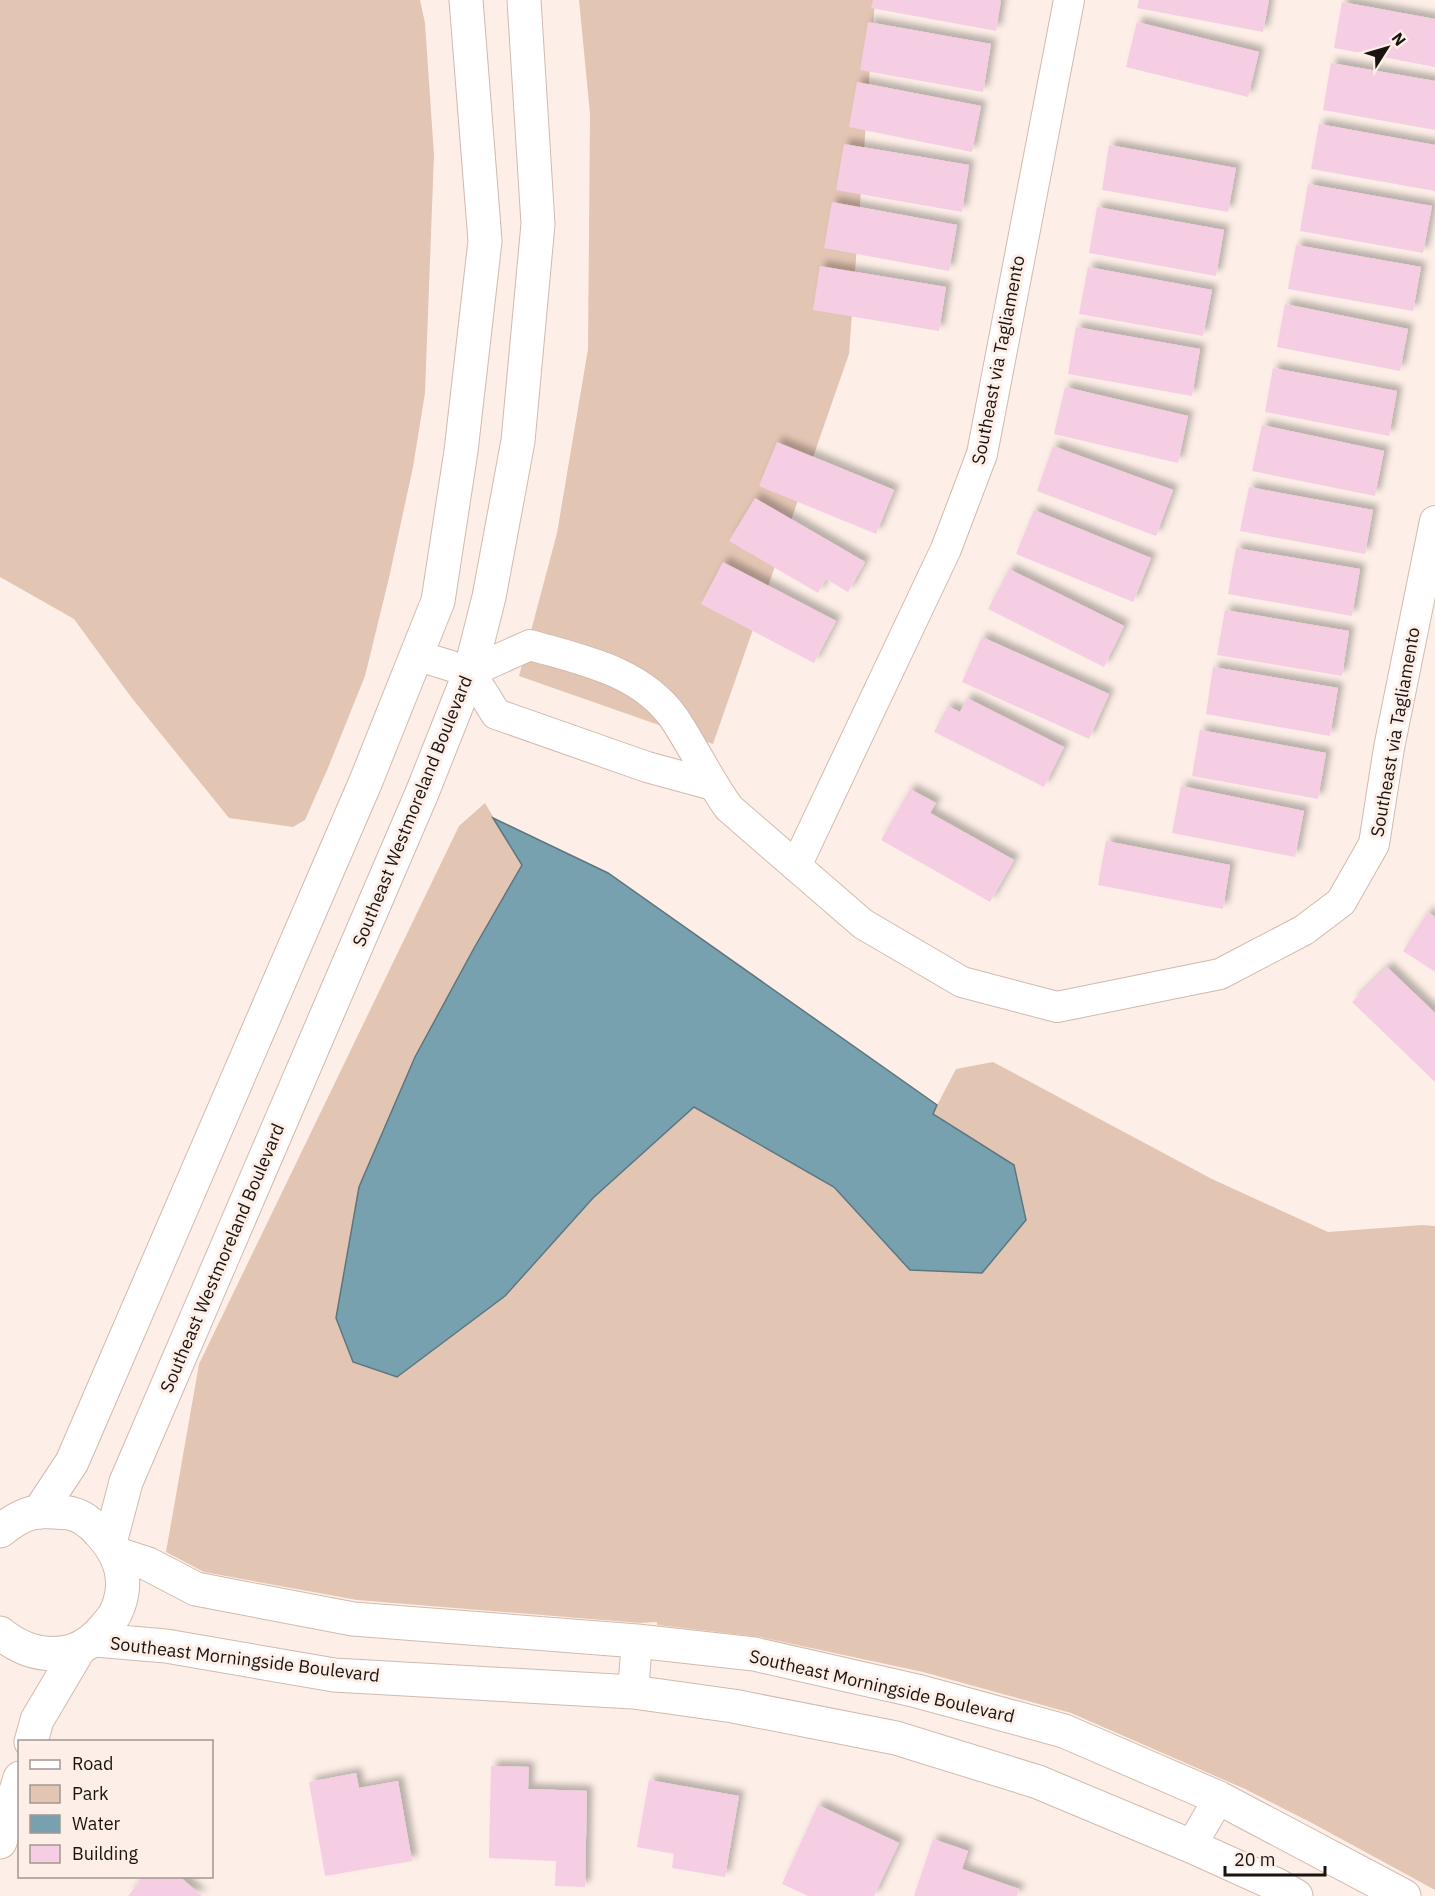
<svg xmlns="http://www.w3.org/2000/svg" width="1435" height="1896" viewBox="0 0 1435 1896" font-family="'IBM Plex Sans',sans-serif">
  <defs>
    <filter id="shadow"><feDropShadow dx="5.5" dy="-5.5" stdDeviation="3" flood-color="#0004"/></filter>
  </defs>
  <rect width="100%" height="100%" fill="#fdefe7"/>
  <g fill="#e3c5b4">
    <polygon points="0,0 420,0 425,23 434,155 425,393 413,467 389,578 365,676 328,768 305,820 293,827 229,818 131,697 74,619 0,577"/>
    <polygon points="579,0 875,0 849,354 713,744 519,676 557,533 588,349 590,114"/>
    <polygon points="485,803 522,865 473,950 415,1057 397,1377 505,1296 593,1198 694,1107 834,1187 910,1270 1014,1166 933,1113 956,1069 993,1062 1212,1179 1328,1232 1422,1225 1435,1226 1435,1890 1312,1823 1245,1789 1071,1713 923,1672 760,1637 657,1625 657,1622 640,1623 357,1600 204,1572 166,1552 199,1364 459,826"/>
  </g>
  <polygon fill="#78a1b0" stroke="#5c7680" stroke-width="1.5" points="493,818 608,873 937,1105 933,1114 1014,1165 1026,1220 982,1273 910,1270 834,1187 694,1107 593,1198 505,1296 397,1377 353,1362 336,1318 359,1187 415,1057 473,950 522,865"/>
  <g fill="#f5cee3" filter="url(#shadow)">
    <polygon points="873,0 1001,0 996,31 871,8"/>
    <polygon points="1139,0 1269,0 1263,32 1137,8"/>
    <polygon points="1342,2 1435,19 1435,67 1334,48"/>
    <polygon points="868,22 991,44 983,92 860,70"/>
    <polygon points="1137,22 1259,52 1248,97 1126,67"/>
    <polygon points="1331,63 1435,81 1435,130 1323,110"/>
    <polygon points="857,82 981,106 972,152 849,127"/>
    <polygon points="1319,124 1435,145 1435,191 1311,169"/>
    <polygon points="844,144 969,165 962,212 836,190"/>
    <polygon points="1109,145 1236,168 1228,212 1102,190"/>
    <polygon points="1308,184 1432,206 1423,253 1300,231"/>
    <polygon points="832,202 957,225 949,271 824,248"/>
    <polygon points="1097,207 1224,230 1216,276 1089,253"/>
    <polygon points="1296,245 1421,267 1413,311 1288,289"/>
    <polygon points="820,266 946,287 939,331 813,310"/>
    <polygon points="1088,267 1212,290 1203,336 1079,314"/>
    <polygon points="1285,304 1408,329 1400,371 1277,347"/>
    <polygon points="1076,327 1200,349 1192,396 1068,374"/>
    <polygon points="1273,368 1397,391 1389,436 1265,412"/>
    <polygon points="1065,387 1188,416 1178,463 1054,434"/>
    <polygon points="1262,425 1384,451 1375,496 1252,471"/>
    <polygon points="777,442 894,490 876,534 759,486"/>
    <polygon points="1053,446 1173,490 1156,536 1037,491"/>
    <polygon points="1249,487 1373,510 1365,554 1240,531"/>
    <polygon points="755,498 865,562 848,592 826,579 818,593 729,541"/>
    <polygon points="1034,510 1151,558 1133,602 1016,554"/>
    <polygon points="1236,548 1360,569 1352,616 1228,594"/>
    <polygon points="723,562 836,621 814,663 701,604"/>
    <polygon points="1009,569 1124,626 1104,667 988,609"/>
    <polygon points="1225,610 1349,631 1342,676 1217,655"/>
    <polygon points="982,637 1109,694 1089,739 962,682"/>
    <polygon points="1213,667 1338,688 1330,736 1206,714"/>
    <polygon points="967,698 1064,747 1044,787 934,732 948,706 960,712"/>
    <polygon points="1200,730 1326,753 1318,799 1192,776"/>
    <polygon points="1181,786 1304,811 1295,857 1172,833"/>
    <polygon points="910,789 936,803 930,813 1014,860 990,902 881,840"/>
    <polygon points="1106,841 1230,865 1223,909 1098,885"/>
    <polygon points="1428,912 1435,917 1435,972 1403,951"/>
    <polygon points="1387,967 1435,1013 1435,1082 1352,1002"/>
    <polygon points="491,1766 529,1767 528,1789 587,1791 585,1887 555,1886 556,1861 489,1858"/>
    <polygon points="356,1773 359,1788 398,1781 412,1861 325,1876 309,1782"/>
    <polygon points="649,1780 739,1796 725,1877 672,1868 674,1854 637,1847"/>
    <polygon points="818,1805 899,1843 874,1896 808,1896 782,1884"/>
    <polygon points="933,1839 968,1851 962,1869 1019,1889 1017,1896 914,1896"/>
    <polygon points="144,1876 179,1876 202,1896 128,1896"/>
  </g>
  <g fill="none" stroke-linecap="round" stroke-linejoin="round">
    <defs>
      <g id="street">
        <polyline points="416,655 470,672 496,714 647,767 713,785"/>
        <path d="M 470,672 L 530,645 C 582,660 641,671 674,718 C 694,748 708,779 729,808 L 863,924 L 962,982 L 1057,1007 L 1220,974 L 1304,930 L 1341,902 L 1374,844 L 1389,748 L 1435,521"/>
        <polyline points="796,866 946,549 982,454 1069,0"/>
        <polyline points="633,1692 637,1641"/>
        <polyline points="1191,1846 1219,1798"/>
      </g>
      <g id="secondary">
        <polyline points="39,1512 72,1462 366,781 438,601 461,451 485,241 466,0"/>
        <path d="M 0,1531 C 10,1523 20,1516 32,1513 C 39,1511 47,1512 55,1512 C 59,1513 64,1512 69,1513 C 81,1515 91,1523 99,1532 C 121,1555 130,1582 116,1612 C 114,1617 109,1622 105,1627 C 96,1638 87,1646 72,1651 C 45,1658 21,1650 0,1633"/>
        <polyline points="110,1543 126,1482 422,793 470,672 489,597 518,441 538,224 524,0"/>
        <polyline points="117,1554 148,1564 196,1589 353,1619 637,1641 754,1654 917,1691 1064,1731 1219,1798 1404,1896"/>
        <polyline points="95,1640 166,1646 334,1675 633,1692 733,1706 896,1738 1038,1782 1191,1846 1277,1885 1296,1896"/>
        <polyline points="31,1742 37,1720 79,1649"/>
        <polyline points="0,1842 20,1778"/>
      </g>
    </defs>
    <use href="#street" stroke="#d1baad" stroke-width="32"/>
    <use href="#secondary" stroke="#d1baad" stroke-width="35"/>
    <use href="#street" stroke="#fff" stroke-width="30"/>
    <use href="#secondary" stroke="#fff" stroke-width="33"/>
  </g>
  <g text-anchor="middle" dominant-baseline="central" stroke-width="6" stroke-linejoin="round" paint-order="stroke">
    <g font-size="18" fill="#1b130f" stroke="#fdefe7">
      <text transform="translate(998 360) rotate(-79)">Southeast via Tagliamento</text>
      <text transform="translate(1395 732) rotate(-80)">Southeast via Tagliamento</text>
      <text transform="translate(412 811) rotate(-68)">Southeast Westmoreland Boulevard</text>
      <text transform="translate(222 1258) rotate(-67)">Southeast Westmoreland Boulevard</text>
      <text transform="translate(245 1659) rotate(7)">Southeast Morningside Boulevard</text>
      <text transform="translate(882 1686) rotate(13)">Southeast Morningside Boulevard</text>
    </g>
  </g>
  <rect x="18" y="1740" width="195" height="138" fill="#fdefe7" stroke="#a39791" stroke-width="1.5"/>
  <rect x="30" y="1760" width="30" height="9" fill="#ffffff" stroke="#a39791" stroke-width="1.5"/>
  <text x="72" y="1770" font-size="18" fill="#1b130f">Road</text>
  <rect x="30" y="1785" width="30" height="18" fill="#e3c5b4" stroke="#a39791" stroke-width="1.5"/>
  <text x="72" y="1800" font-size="18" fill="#1b130f">Park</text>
  <rect x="30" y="1815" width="30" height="18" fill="#78a1b0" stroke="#a39791" stroke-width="1.5"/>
  <text x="72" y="1830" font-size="18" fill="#1b130f">Water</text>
  <rect x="30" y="1845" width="30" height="18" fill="#f5cee3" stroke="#a39791" stroke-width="1.5"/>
  <text x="72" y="1860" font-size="18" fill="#1b130f">Building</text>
  <g transform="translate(1387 48) rotate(53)" stroke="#fdefe7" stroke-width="4.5" paint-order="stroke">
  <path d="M0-4.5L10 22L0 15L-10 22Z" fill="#1b130f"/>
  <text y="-9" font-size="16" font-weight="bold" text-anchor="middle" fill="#1b130f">N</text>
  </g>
  <path d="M1225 1866v9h100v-9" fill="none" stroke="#1b130f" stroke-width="3"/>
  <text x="1234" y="1866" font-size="18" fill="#1b130f" stroke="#fdefe7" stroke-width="4.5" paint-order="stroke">20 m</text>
</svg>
